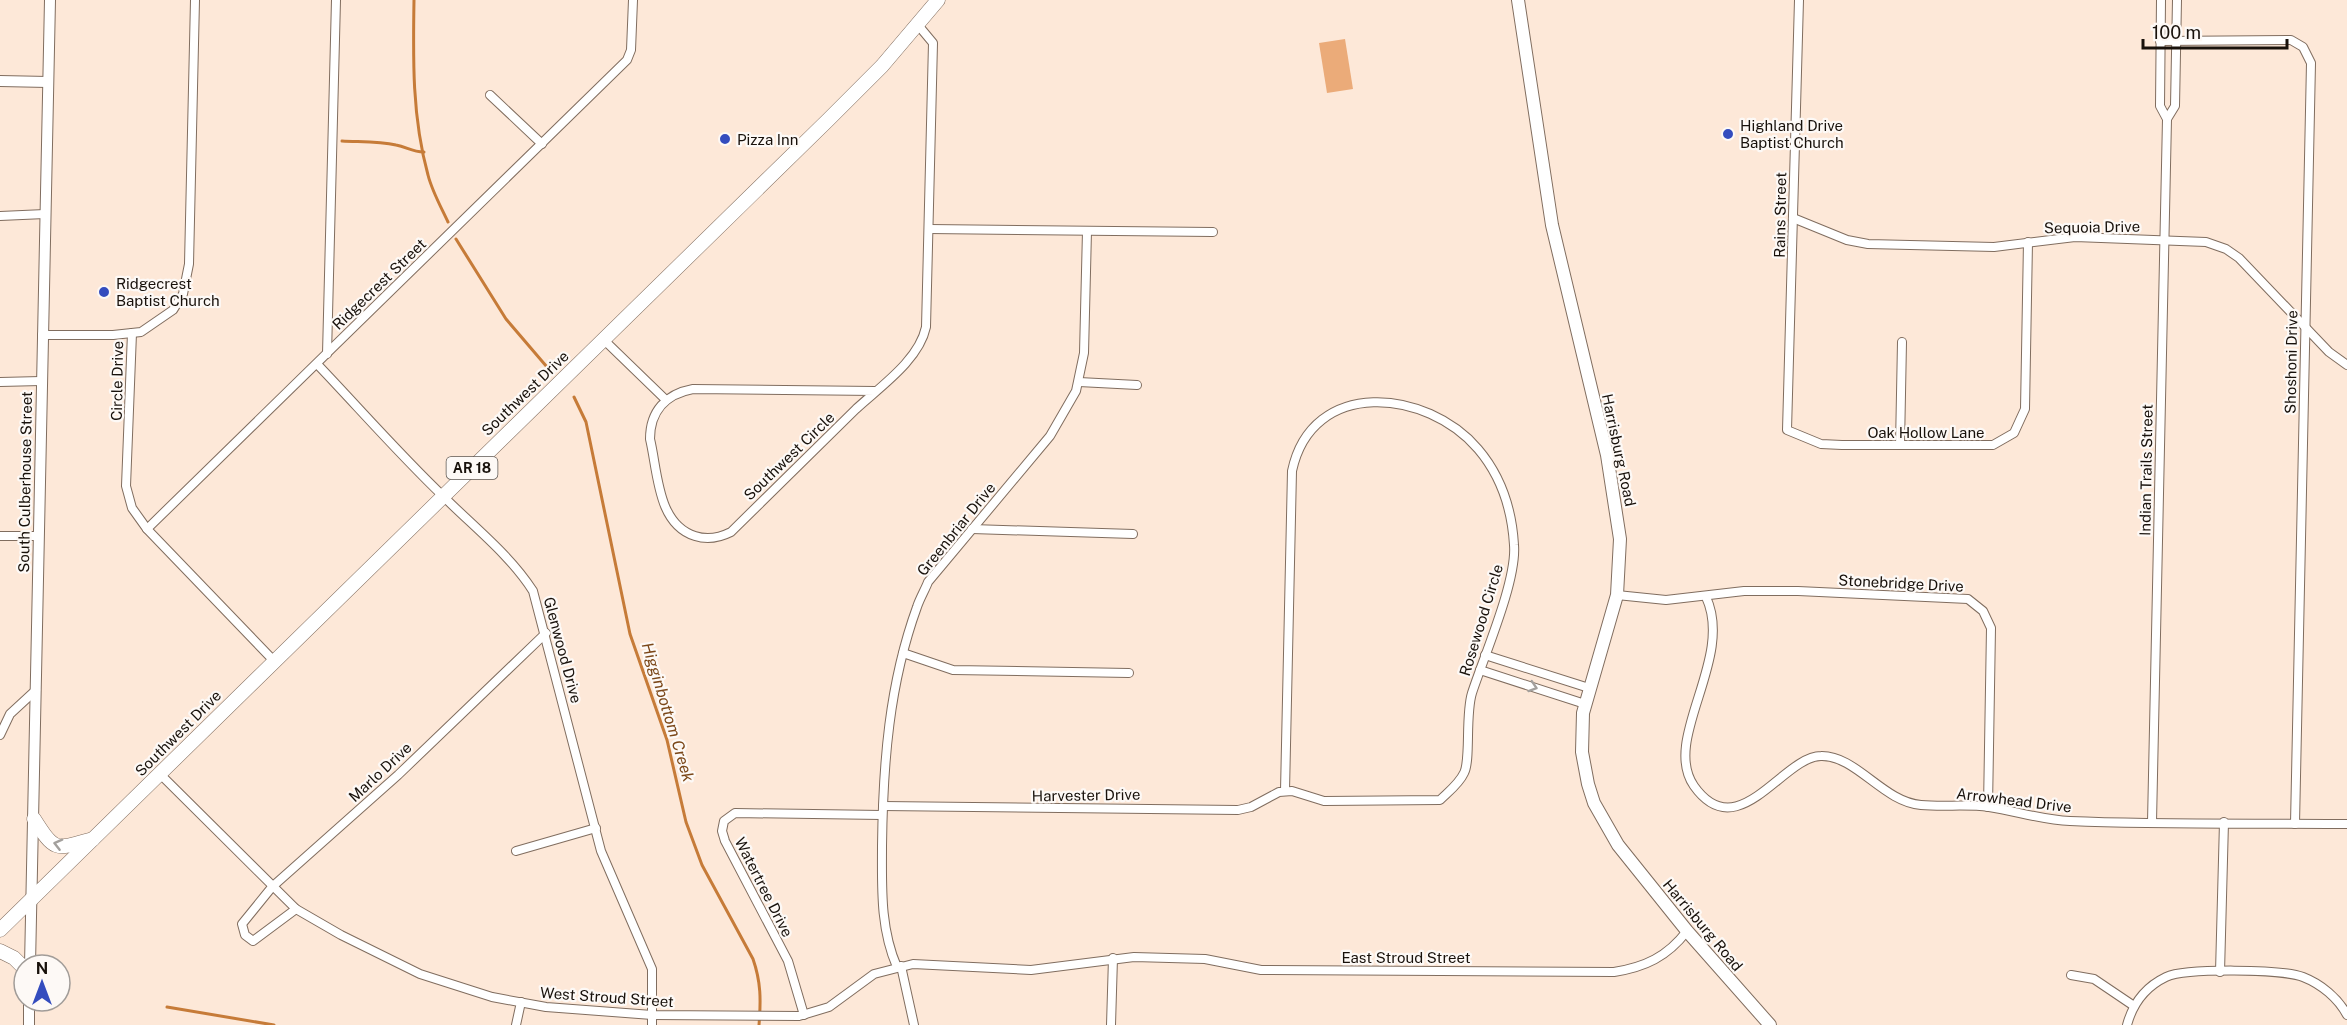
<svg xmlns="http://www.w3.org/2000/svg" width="2347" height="1025" viewBox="0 0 2347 1025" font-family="'Public Sans',sans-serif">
  <rect width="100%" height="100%" fill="#fde8d8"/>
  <polygon fill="#ebab79" points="1345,39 1353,89 1327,93 1319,43"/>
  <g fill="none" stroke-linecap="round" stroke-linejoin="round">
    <g stroke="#c67b38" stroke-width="3">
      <path d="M 414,0 C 413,59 412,117 428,175 C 432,191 441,207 448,222"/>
      <path d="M 342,141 C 360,142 379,141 396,145 C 407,147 412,152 424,152"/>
      <polyline points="456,239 506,319 547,367"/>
      <path d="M 574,397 L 586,422 L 630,634 L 667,740 L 686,822 L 702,865 L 753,959 C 761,982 761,1000 759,1025"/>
      <polyline points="167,1007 274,1025"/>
    </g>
    <defs>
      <g id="minor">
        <polyline points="1799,0 1787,430 1821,444 1842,445 1993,445 2014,433 2025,409 2028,242"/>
        <polyline points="2161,0 2160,106 2167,119"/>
        <polyline points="2160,41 2291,40 2303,47 2311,63 2295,824"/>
        <polyline points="490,95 542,144"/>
        <polyline points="0,216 45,214"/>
        <polyline points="1793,218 1847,240 1868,244 1994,247 2075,237 2206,242 2226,249 2239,258 2329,352 2347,365"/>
        <polyline points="929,229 1213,232"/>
        <polyline points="132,333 126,486 132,508 147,529 274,661"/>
        <polyline points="42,335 113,335 141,332 173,310 183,294 189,264 195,0"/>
        <polyline points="603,339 666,400"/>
        <polyline points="327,354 336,0"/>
        <path d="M 317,364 C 359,408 400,455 444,497 C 474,527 510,555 533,591 L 601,851 L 652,969 L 652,1025"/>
        <polyline points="0,382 41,381"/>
        <polyline points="1079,382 1137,385"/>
        <path d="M 875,391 L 693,389 C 666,394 650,411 650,439 C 658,472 657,524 695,536 C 707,540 719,538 731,532 L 856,409 C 881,386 919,360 926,327 L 933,43 L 918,25"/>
        <polyline points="1900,445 1902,342"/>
        <polyline points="147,529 627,60 631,50 633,0"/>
        <polyline points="972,529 1133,534"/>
        <polyline points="0,536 39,536"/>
        <polyline points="1617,595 1666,600 1744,591 1798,591 1968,599 1983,611 1991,628 1988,807"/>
        <path d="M 1706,597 C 1735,659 1661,739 1694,786 C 1738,848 1783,756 1821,756 C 1856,755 1883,802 1921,805 C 1944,807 1967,804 1989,807 C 2016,811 2042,820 2070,821 C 2162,825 2255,823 2347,824"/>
        <polyline points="903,653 953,670 1129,673"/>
        <polyline points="1485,655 1589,688"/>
        <polyline points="1480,670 1585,704"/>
        <polyline points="0,735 10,714 36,690"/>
        <path d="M 160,774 L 296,909 L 341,935 L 420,974 L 492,997 L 546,1007 L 652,1015 L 799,1016 L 829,1007 L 874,974 L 913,964 L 1031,970 L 1134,957 L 1205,959 L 1261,970 L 1614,972 C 1645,967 1667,957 1687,931"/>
        <path d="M 883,806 L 1238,810 L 1251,807 L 1279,792 L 1292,791 L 1324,801 L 1440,800 C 1448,792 1459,784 1464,773 C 1471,760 1465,715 1472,693 C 1484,656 1517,581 1514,545 C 1512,511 1501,476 1478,449 C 1427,389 1312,377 1292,471 L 1285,791"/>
        <polyline points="2152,822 2167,119 2175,106 2177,0"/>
        <polyline points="516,851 596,828"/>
        <polyline points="296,909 253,941 245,935 242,924 272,887 398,775 546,633"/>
        <polyline points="901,966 914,1025"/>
        <path d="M 897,967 C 880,928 882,887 882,846 C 883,764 889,684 917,607 C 920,598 925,590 928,582 L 1050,436 L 1076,391 L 1084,353 L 1087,231"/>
        <polyline points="2220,972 2224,822"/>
        <polyline points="2071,975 2094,979 2134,1006"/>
        <polyline points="804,1015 788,961 725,841 722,831 724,821 735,813 882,815"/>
        <polyline points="516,1025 521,1002"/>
        <polyline points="1111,1025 1113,958"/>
        <path d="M 2127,1025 C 2133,1003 2145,987 2166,977 C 2186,968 2282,969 2303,977 C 2321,984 2338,998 2347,1015"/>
      </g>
      <g id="tertiary">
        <polyline points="0,81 48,82"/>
        <polyline points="30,965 50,0"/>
        <polyline points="29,1025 29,1001"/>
      </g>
      <polyline id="secondary" points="1518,0 1552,225 1607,455 1620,539 1617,595 1583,713 1582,752 1588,784 1594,803 1618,845 1687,931 1770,1025"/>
      <g id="primary">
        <path d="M 34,819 C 55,852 55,850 93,839"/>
        <polyline points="0,930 829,119 882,66 938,0"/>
        <polyline points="0,951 14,958 24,968"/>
      </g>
    </defs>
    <use href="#minor" stroke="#806d5f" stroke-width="10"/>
    <use href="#tertiary" stroke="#806d5f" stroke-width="12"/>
    <use href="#secondary" stroke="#806d5f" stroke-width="14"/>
    <use href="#primary" stroke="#806d5f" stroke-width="15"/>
    <use href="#minor" stroke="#fff" stroke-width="8"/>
    <use href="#tertiary" stroke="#fff" stroke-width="10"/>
    <use href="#secondary" stroke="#fff" stroke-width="12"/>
    <use href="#primary" stroke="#fff" stroke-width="14"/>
  </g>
  <defs><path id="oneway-chevron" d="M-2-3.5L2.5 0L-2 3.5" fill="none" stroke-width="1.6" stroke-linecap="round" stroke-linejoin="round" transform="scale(1.5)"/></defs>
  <g stroke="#a3a09d">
    <use href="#oneway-chevron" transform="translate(1533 687) rotate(18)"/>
    <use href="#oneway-chevron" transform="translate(58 844) rotate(-166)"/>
  </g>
  <g fill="#344cbe" stroke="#fdf9f6" stroke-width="2">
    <circle cx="1728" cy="134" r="6"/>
    <circle cx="725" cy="139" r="6"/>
    <circle cx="104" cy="292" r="6"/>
  </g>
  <g text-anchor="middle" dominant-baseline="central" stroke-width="4.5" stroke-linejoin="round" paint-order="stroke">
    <rect fill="#fdf9f6" stroke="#5d5752" stroke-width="1.5" x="446.5" y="457" width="51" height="22" rx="4.5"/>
    <g font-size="14" font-weight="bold" fill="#18110b">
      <text x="472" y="468">AR 18</text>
    </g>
    <g font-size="15" fill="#18110b" stroke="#fdf9f6" text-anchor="start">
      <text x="1740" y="125">Highland Drive<tspan x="1740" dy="17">Baptist Church</tspan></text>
      <text x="737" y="139">Pizza Inn</text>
      <text x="116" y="283">Ridgecrest<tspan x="116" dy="17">Baptist Church</tspan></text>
    </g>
    <g font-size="15" fill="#18110b" stroke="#fdf9f6">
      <text transform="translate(1780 215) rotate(-89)">Rains Street</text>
      <text transform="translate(2092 227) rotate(-1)">Sequoia Drive</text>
      <text transform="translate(379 284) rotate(-44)">Ridgecrest Street</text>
      <text transform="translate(2291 362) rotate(-89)">Shoshoni Drive</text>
      <text transform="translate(117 381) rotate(-89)">Circle Drive</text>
      <text transform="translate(525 393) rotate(-44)">Southwest Drive</text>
      <text x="1926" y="432">Oak Hollow Lane</text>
      <text transform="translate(1619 450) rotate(78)">Harrisburg Road</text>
      <text transform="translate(789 456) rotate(-44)">Southwest Circle</text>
      <text transform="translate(2146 470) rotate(-89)">Indian Trails Street</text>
      <text transform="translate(25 482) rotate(-89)">South Culberhouse Street</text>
      <text transform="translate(956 529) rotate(-51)">Greenbriar Drive</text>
      <text transform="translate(1901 583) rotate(3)">Stonebridge Drive</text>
      <text transform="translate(1481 620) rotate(-73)">Rosewood Circle</text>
      <text transform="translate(563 650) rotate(75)">Glenwood Drive</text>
      <text transform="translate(178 733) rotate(-45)">Southwest Drive</text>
      <text transform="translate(380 772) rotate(-43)">Marlo Drive</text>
      <text transform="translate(1086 795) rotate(-1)">Harvester Drive</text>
      <text transform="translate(2014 800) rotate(7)">Arrowhead Drive</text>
      <text transform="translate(764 887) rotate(63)">Watertree Drive</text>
      <text transform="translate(1703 925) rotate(50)">Harrisburg Road</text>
      <text x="1406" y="957">East Stroud Street</text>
      <text transform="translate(607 997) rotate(4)">West Stroud Street</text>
    </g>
    <g font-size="16" font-style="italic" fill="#7b4718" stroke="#fdf9f6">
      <text transform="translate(668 712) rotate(73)">Higginbottom Creek</text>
    </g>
  </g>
  <g transform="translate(42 983)"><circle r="28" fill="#fdf9f6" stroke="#a19c98" stroke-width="1.5"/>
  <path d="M0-4.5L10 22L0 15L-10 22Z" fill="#344cbe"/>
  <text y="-9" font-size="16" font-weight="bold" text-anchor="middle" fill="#18110b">N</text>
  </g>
  <path d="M2143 39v9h144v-9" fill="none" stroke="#18110b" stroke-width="3"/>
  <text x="2152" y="39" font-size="18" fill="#18110b" stroke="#fdf9f6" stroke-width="4.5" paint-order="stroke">100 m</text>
</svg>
